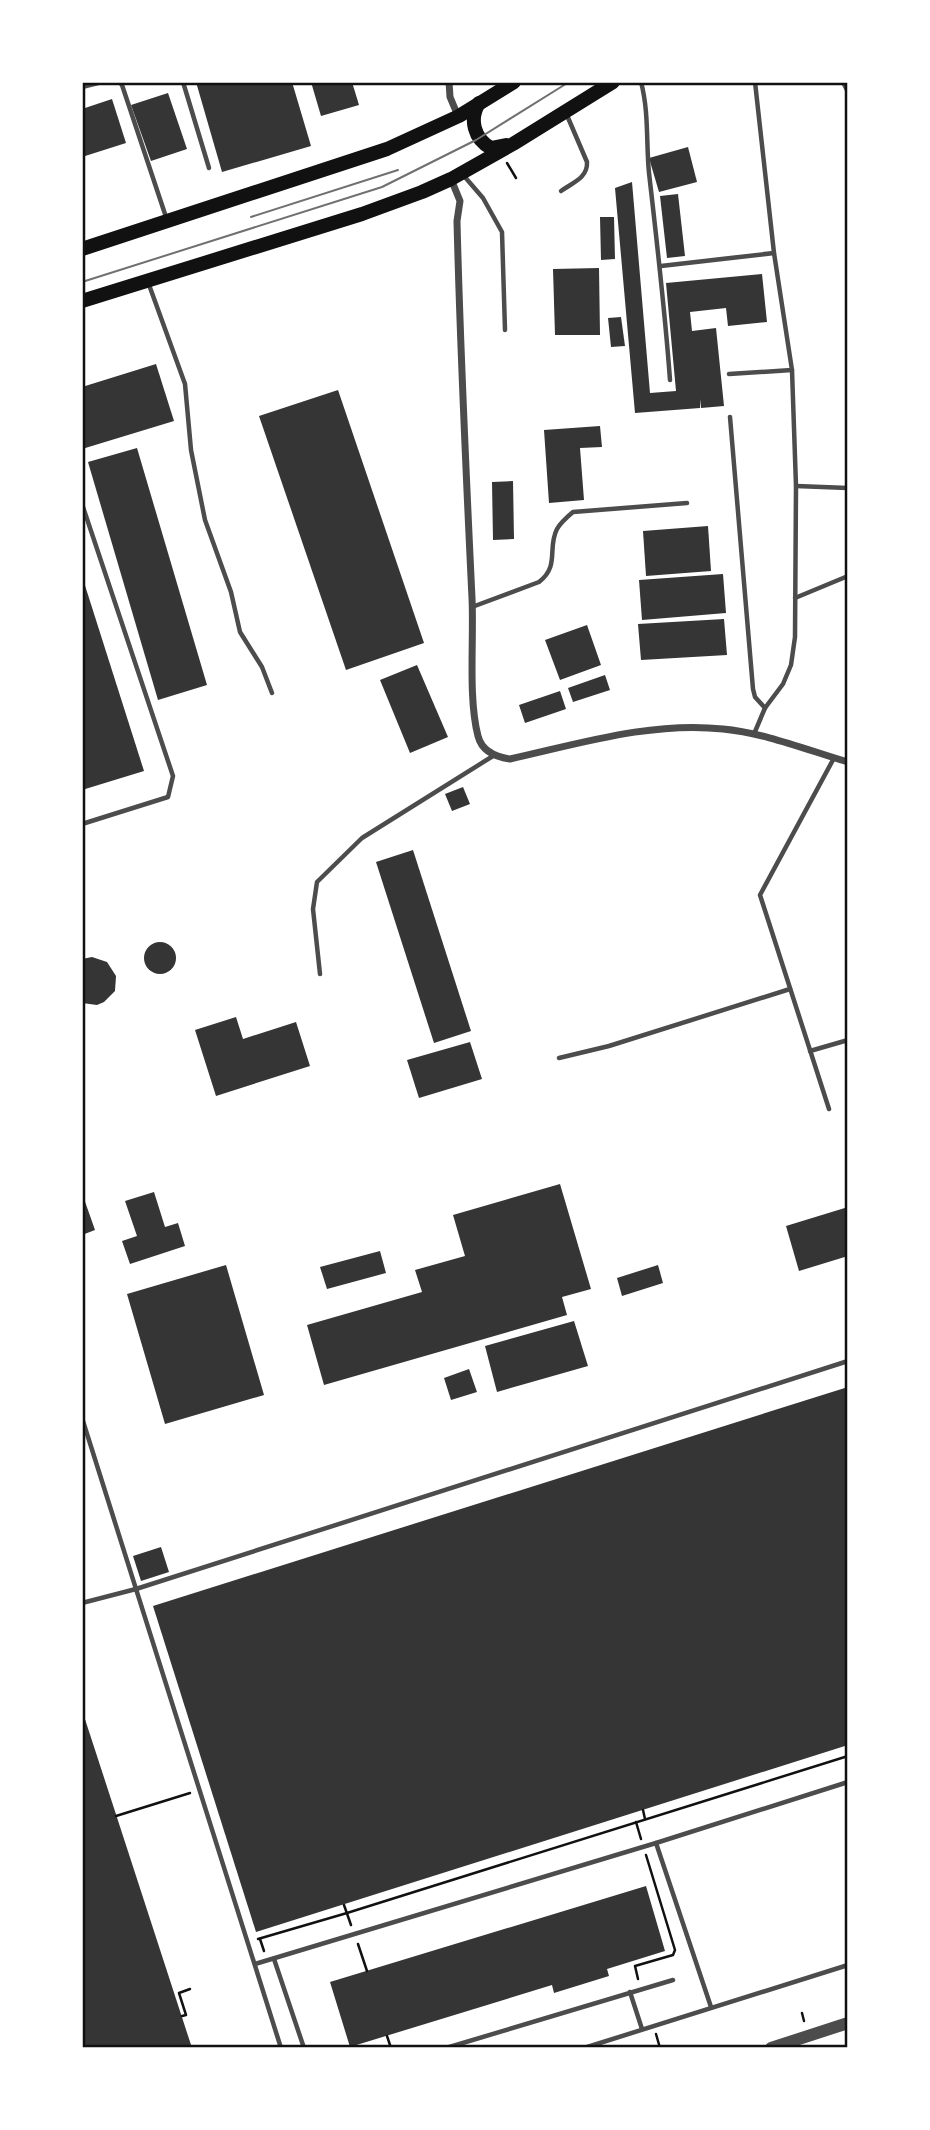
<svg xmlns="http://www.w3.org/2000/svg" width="930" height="2130" viewBox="0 0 930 2130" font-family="Inter,sans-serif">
  <rect width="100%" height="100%" fill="#fff"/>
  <g fill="#353535">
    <polygon points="196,82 292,82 311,146 222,172"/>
    <polygon points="311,82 352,82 359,105 321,116"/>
    <polygon points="168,93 187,149 151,161 131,105"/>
    <polygon points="112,99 126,143 82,157 82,109"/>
    <polygon points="688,147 697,182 659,192 649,158"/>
    <polygon points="632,182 650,393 676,391 666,283 762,274 767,322 728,326 726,308 690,312 692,331 716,328 724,406 701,408 700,399 700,408 635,413 615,188"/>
    <polygon points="678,194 685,256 667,258 660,196"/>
    <polygon points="600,217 614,217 615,259 601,260"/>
    <polygon points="599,268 600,335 555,335 553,269"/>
    <polygon points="621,317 625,346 611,347 608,318"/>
    <polygon points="156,364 174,421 82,449 82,387"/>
    <polygon points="338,390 424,643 346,670 259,416"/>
    <polygon points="600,426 602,447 580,448 584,500 549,503 544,430"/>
    <polygon points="137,448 207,685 158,700 88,462"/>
    <polygon points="513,481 514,539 493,540 492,482"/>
    <polygon points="708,526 711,571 646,576 643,531"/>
    <polygon points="723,574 726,613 642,620 639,580"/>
    <polygon points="82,576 144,771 82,790"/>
    <polygon points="724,619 727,655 641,660 638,624"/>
    <polygon points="587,625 601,665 560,680 545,640"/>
    <polygon points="417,665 448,737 410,753 380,680"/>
    <polygon points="605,675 610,690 573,702 568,688"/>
    <polygon points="560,691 566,709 525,723 519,705"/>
    <polygon points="463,787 470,804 452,811 445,794"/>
    <polygon points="413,850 471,1031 434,1043 376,862"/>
    <circle cx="160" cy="958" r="16"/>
    <polygon points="92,957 107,962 116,976 115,991 104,1002 97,1005 82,1003 82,959"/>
    <polygon points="236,1017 243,1039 296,1022 310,1066 216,1096 195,1030"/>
    <polygon points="470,1042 482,1079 419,1098 407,1060"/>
    <polygon points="560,1184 591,1289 562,1297 567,1315 324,1385 307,1325 422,1292 415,1270 465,1256 453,1215"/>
    <polygon points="154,1192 165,1227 178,1223 185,1246 130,1264 122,1241 137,1236 125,1201"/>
    <polygon points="82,1193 95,1230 82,1235"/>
    <polygon points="848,1207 848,1256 799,1271 786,1226"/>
    <polygon points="380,1251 386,1273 327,1289 320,1267"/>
    <polygon points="226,1265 264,1395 165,1424 127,1294"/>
    <polygon points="658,1265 663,1283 622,1296 617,1278"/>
    <polygon points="574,1321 588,1366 497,1392 485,1346"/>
    <polygon points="469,1369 477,1392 451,1400 444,1378"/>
    <polygon points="848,1387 848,1745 256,1932 153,1606"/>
    <polygon points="161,1547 169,1572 141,1581 133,1556"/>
    <polygon points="82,1713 83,1713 192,2048 82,2048"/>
    <polygon points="646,1886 665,1951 607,1969 609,1976 554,1993 552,1985 350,2047 330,1982"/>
  </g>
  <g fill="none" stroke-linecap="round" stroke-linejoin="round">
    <g stroke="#111" stroke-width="2.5">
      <polyline points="507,163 516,178"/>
      <polyline points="643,1810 645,1819"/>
      <polyline points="116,1816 190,1793"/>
      <polyline points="636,1822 641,1839"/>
      <polyline points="344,1905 351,1925"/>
      <polyline points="258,1939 347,1913 848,1756"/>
      <polyline points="260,1939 264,1951"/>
      <polyline points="358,1944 367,1971"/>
      <polyline points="638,1979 635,1966 673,1955 675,1950 646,1855"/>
      <polyline points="802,2013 804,2021"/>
      <polyline points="182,2016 186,2015 179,1993 190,1989"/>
      <polyline points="656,2034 660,2048"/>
      <polyline points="387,2036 391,2048"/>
    </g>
    <g stroke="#4c4c4c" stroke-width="4.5">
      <polyline points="119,82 122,85 166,217"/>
      <polyline points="183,82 209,168"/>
      <path d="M 641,82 C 649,112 646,142 649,173 C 657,242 665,311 670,380"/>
      <polyline points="843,82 848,92"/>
      <polyline points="82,87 102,82"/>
      <polyline points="464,176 483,198 502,232 505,330"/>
      <path d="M 561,191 C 572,183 588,178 587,162 L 566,113"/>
      <polyline points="661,266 774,253"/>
      <polyline points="148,282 185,384 191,450 205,520 231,592 240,632 262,667 272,693"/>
      <polyline points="729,374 792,370"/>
      <polyline points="730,417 753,689 755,697 765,708"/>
      <polyline points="796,486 848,488"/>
      <polyline points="82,504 173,776 168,797 82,824"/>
      <polyline points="795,598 848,576"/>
      <path d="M 472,607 L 539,582 C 560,566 547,548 557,529 C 561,522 567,517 573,512 L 687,503"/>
      <polyline points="754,734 765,708 783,684 791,665 795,637 796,486 792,370 774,253 755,82"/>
      <polyline points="320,974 313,909 317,882 362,838 493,756"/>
      <polyline points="810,1051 848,1040"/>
      <polyline points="559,1058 609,1046 790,989"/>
      <polyline points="829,1109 760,895 834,758"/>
      <polyline points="82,1418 281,2048"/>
      <polyline points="82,1603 136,1589 848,1361"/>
      <polyline points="656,1843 711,2007"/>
      <polyline points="274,1959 304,2048"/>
      <polyline points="255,1964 656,1843 848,1782"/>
      <polyline points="630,1992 642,2029"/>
      <polyline points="446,2048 673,1980"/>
      <polyline points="584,2048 848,1965"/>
    </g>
    <g stroke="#4c4c4c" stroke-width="7">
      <polyline points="449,82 450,97 458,116"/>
      <path d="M 451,179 L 460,201 L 457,221 C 460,347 466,473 472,598 C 474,640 468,698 478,736 C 482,752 496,757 510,759 C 578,744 652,721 723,729 C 765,733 807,750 848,762"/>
    </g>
    <polyline stroke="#4c4c4c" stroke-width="12" points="771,2048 848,2023"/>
    <g stroke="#111" stroke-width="14">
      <path d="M 479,103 C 469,119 474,139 491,148 L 506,145"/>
      <polyline points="82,249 387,149 459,116 514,82"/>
      <polyline points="82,301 362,214 422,192 451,179 513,144 613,82"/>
    </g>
    <g stroke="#707070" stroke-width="2">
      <polyline points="251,217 398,170"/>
      <polyline points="82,282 382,187 476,140 569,82"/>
    </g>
  </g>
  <rect width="930" height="2130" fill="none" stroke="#ffffff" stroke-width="168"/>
  <rect x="84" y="84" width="762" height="1962" fill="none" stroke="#111" stroke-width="2.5"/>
</svg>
